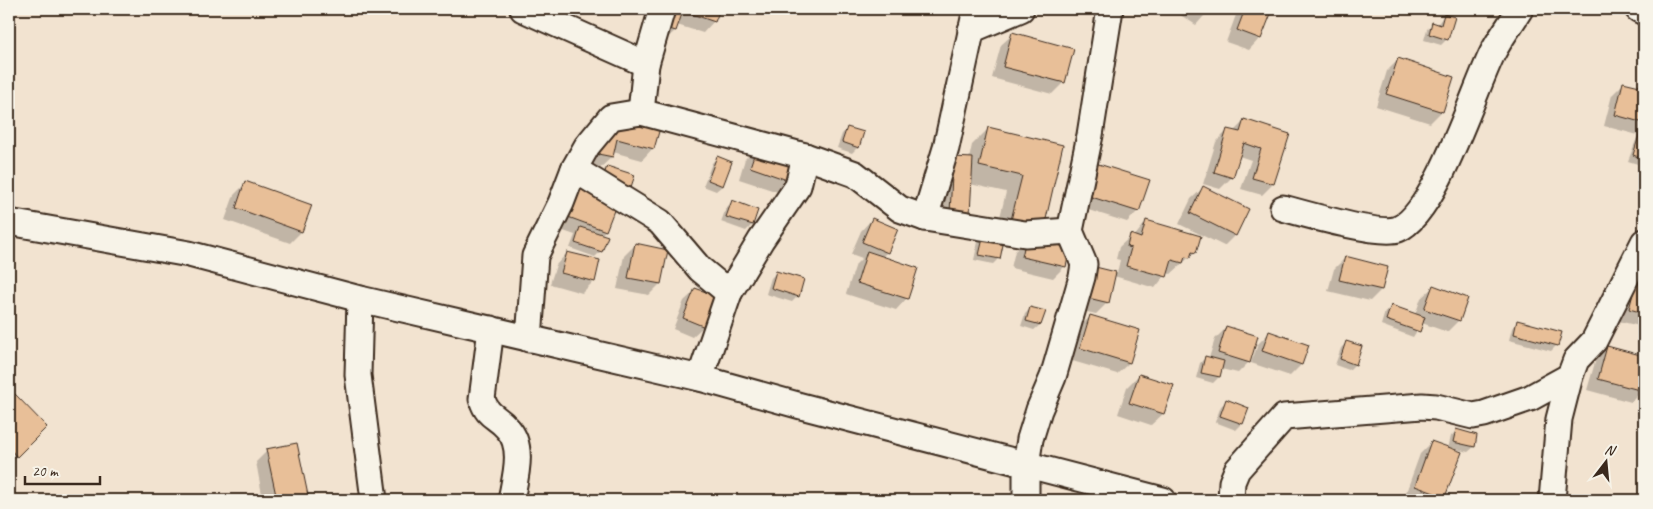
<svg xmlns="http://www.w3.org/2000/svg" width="1653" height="509" viewBox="0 0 1653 509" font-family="Caveat,sans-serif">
  <rect width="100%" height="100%" fill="#f2e3d0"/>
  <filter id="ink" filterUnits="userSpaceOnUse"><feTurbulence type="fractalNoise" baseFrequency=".02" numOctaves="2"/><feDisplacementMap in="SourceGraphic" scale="10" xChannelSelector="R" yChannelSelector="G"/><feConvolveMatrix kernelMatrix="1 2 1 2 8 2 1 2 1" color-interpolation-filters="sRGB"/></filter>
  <g filter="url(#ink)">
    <g fill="#0003">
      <polygon points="658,9 718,9 714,21 703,33 677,25 675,31 663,42"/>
      <polygon points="1171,9 1210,9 1196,25"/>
      <polygon points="1242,9 1262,9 1270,12 1260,38 1249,50 1226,42 1236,15"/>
      <polygon points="1444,15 1447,39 1441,45 1424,40 1427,29 1433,24 1437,25"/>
      <polygon points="1013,34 1064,82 1052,94 992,78 1001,45"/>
      <polygon points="1398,60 1442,111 1430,123 1376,106 1387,71"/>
      <polygon points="1624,83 1644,88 1644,166 1628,161 1638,135 1604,126 1612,95"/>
      <polygon points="1244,121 1288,135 1273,184 1262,195 1241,189 1251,160 1239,156 1232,177 1220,189 1203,184 1216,142 1228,130 1233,132"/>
      <polygon points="848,128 858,147 852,153 837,148 842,134"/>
      <polygon points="988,129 1062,146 1042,231 1065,266 1053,278 1011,268 1015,251 1020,246 1002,242 998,259 993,264 974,260 979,237 996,234 1006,192 970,184 939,224 942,170 969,159 972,145"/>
      <polygon points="606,130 653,148 642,160 613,152 612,157 600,168 588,165"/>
      <polygon points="757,147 789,180 778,192 739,179 745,159"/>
      <polygon points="718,157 731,163 722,186 716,191 703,186 712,163"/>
      <polygon points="607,167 630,187 624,192 602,173"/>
      <polygon points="1081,175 1138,211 1127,222 1072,205"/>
      <polygon points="246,183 301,232 290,243 225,220 234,195"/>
      <polygon points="1203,188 1235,235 1224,246 1179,224 1191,199"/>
      <polygon points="732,202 756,211 752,225 746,231 721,222 726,208"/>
      <polygon points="556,208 605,231 601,235 601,251 595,257 570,248 575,235 549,226"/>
      <polygon points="872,219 887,252 882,257 907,298 896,310 846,294 856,264 862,258 851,254 861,231"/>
      <polygon points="1146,222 1195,252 1171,274 1167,273 1155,288 1114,276 1108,302 1096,314 1069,308 1088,267 1117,273 1120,260 1116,259 1119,247 1131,236 1134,237"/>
      <polygon points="636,244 660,284 649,295 617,289 624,256"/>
      <polygon points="567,253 594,281 582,293 550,284 556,265"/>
      <polygon points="1346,257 1381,290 1370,301 1328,291 1334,269"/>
      <polygon points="777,272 798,296 792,302 766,294 771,278"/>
      <polygon points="1638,276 1644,277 1644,327 1618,321"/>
      <polygon points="1433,287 1459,320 1447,332 1422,323 1413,337 1381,325 1385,312 1391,307 1415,315 1421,298"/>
      <polygon points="696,290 704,326 692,337 673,329 684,301"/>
      <polygon points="1031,308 1040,325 1034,330 1021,326 1025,314"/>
      <polygon points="1090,317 1138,331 1129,363 1117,374 1069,360 1078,328"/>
      <polygon points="1517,322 1557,345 1551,351 1509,340 1512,328"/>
      <polygon points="1226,328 1249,362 1238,373 1221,369 1219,377 1213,383 1196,378 1200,363 1206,357 1209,358 1215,339"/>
      <polygon points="1270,332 1308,345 1301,365 1290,376 1251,363 1258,344"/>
      <polygon points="1347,342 1355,364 1349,370 1335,365 1341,348"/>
      <polygon points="1608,347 1644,357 1642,391 1631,402 1587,390 1596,359"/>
      <polygon points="1139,375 1172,386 1163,414 1151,425 1118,414 1127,387"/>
      <polygon points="15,396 46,427 9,463 9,402"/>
      <polygon points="1227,401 1248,409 1242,424 1236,430 1215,422 1221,406"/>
      <polygon points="1457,431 1474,447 1468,452 1452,448 1444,497 1441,500 1411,500 1404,498 1420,454 1431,443 1448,449 1451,436"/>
      <polygon points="296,445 307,500 263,500 256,462 267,451"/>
    </g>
    <g fill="#e8bf98" stroke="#3b2a1e">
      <polygon points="665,9 720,9 715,22 683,11 676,31 659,26"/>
      <polygon points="1200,9 1212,9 1208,14"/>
      <polygon points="1245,9 1272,11 1261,39 1237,30"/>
      <polygon points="1444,14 1455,17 1448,40 1429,34 1432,22 1441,25"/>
      <polygon points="1012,32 1074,49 1065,83 1003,67"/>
      <polygon points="1398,58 1454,77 1443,112 1386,94"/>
      <polygon points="1623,82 1644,87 1644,123 1615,115"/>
      <polygon points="617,117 660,128 654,149 617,139 613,157 598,154 604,133 613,135"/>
      <polygon points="1244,119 1290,134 1274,184 1252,178 1261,149 1244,143 1233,178 1214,172 1227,129 1240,132"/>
      <polygon points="847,127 864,132 859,148 842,142"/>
      <polygon points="988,127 1063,145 1043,232 1010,224 1022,176 979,166"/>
      <polygon points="1641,129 1644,130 1644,159 1633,155"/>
      <polygon points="757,146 798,159 790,181 750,167"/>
      <polygon points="717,156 732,162 723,186 708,180"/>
      <polygon points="953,157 973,158 970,214 950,213"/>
      <polygon points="1092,162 1150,180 1139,212 1082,194"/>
      <polygon points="607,166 635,175 631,187 603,178"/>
      <polygon points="245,181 312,205 302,232 236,208"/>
      <polygon points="577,185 618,200 606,231 560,214"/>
      <polygon points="1203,186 1249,209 1236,236 1190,213"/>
      <polygon points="732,200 758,210 753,225 726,217"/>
      <polygon points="872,218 898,229 888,253 862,242"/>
      <polygon points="1146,220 1201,236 1196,253 1192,252 1190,258 1185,257 1183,263 1172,260 1167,277 1126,266 1131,248 1127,247 1130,234 1141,238"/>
      <polygon points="580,227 608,236 602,252 575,243"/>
      <polygon points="985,230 1005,235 1000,259 979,255"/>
      <polygon points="1026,238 1070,248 1066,267 1022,257"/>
      <polygon points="635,243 668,250 661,284 628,278"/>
      <polygon points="867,251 918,268 908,299 857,283"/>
      <polygon points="567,252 600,260 595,282 561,273"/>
      <polygon points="1345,256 1388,267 1382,290 1339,280"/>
      <polygon points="1087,265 1116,272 1109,303 1080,296"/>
      <polygon points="776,271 804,279 799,297 771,288"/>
      <polygon points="1638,275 1644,276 1644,313 1629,309"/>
      <polygon points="1433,285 1468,298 1460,321 1424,309"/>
      <polygon points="695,288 717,296 705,327 683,318"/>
      <polygon points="1391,305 1425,317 1420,332 1386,320"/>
      <polygon points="1030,307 1046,311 1041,325 1026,321"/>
      <polygon points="1090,315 1140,330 1130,363 1080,348"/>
      <polygon points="1517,320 1562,332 1558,346 1514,334"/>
      <polygon points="1226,326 1258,336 1250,363 1218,353"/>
      <polygon points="1269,331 1309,345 1302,365 1262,351"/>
      <polygon points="1346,341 1362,346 1356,365 1340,359"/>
      <polygon points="1607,346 1644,356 1643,391 1598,379"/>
      <polygon points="1205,356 1224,361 1220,377 1201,373"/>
      <polygon points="1139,374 1174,385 1164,414 1129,403"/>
      <polygon points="15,394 47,427 17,457 9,448 9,400"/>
      <polygon points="1226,399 1249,408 1243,424 1220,416"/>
      <polygon points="1456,429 1477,435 1475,447 1453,442"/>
      <polygon points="1431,441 1462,452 1445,497 1415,486"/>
      <polygon points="297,443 309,500 277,500 266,449"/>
    </g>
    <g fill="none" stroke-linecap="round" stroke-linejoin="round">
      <defs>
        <g id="minor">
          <polyline points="523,9 646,64"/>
          <polyline points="1638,9 1644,12"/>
          <polyline points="971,30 1021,9"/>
          <polyline points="641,112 646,64 662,9"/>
          <polyline points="574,169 660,222 700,269 729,293"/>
          <path d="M 1283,208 C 1305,214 1381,236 1398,229 C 1435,214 1473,93 1492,54 C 1500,38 1511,24 1520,9"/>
          <polyline points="925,218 946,148 976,9"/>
          <polyline points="9,222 189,254 360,299 700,378 801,406 1163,500"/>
          <polyline points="360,299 358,375 374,500"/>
          <path d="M 491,329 L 482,399 C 488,418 496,415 507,428 C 525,446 515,478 511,500"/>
          <polyline points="529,339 535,256 561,203 574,169 587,146 611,117 641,112 805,156"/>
          <polyline points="700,378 729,293 761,240 798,186 805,156 855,174 900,209 925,218 1025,234 1070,231"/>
          <polyline points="1026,500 1026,465 1030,439 1039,410 1053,377 1082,277 1084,264 1070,231 1090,135 1110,9"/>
          <polyline points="1231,500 1232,482 1237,470 1284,417 1422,406 1436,407 1473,416 1484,414 1530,398 1570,376"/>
          <polyline points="1552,500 1559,419 1570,376 1576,360 1594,341 1644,242"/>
        </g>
      </defs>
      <use href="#minor" stroke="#3b2a1e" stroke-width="29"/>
      <use href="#minor" stroke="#f7f3e8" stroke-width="25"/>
    </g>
  </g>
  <rect width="1653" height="509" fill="none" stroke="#f7f3e8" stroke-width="30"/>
  <rect x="15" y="15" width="1623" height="479" fill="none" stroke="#3b2a1e" stroke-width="2" filter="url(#ink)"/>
  <g transform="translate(1606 462) rotate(16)" stroke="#f7f3e8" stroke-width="4" paint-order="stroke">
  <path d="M0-4L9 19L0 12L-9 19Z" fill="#3b2a1e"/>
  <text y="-8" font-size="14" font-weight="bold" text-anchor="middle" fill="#3b2a1e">N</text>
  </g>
  <path d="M25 476v8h75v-8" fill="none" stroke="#3b2a1e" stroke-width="2.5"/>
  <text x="32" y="476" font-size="15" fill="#3b2a1e" stroke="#f7f3e8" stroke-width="4" paint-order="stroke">20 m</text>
</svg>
